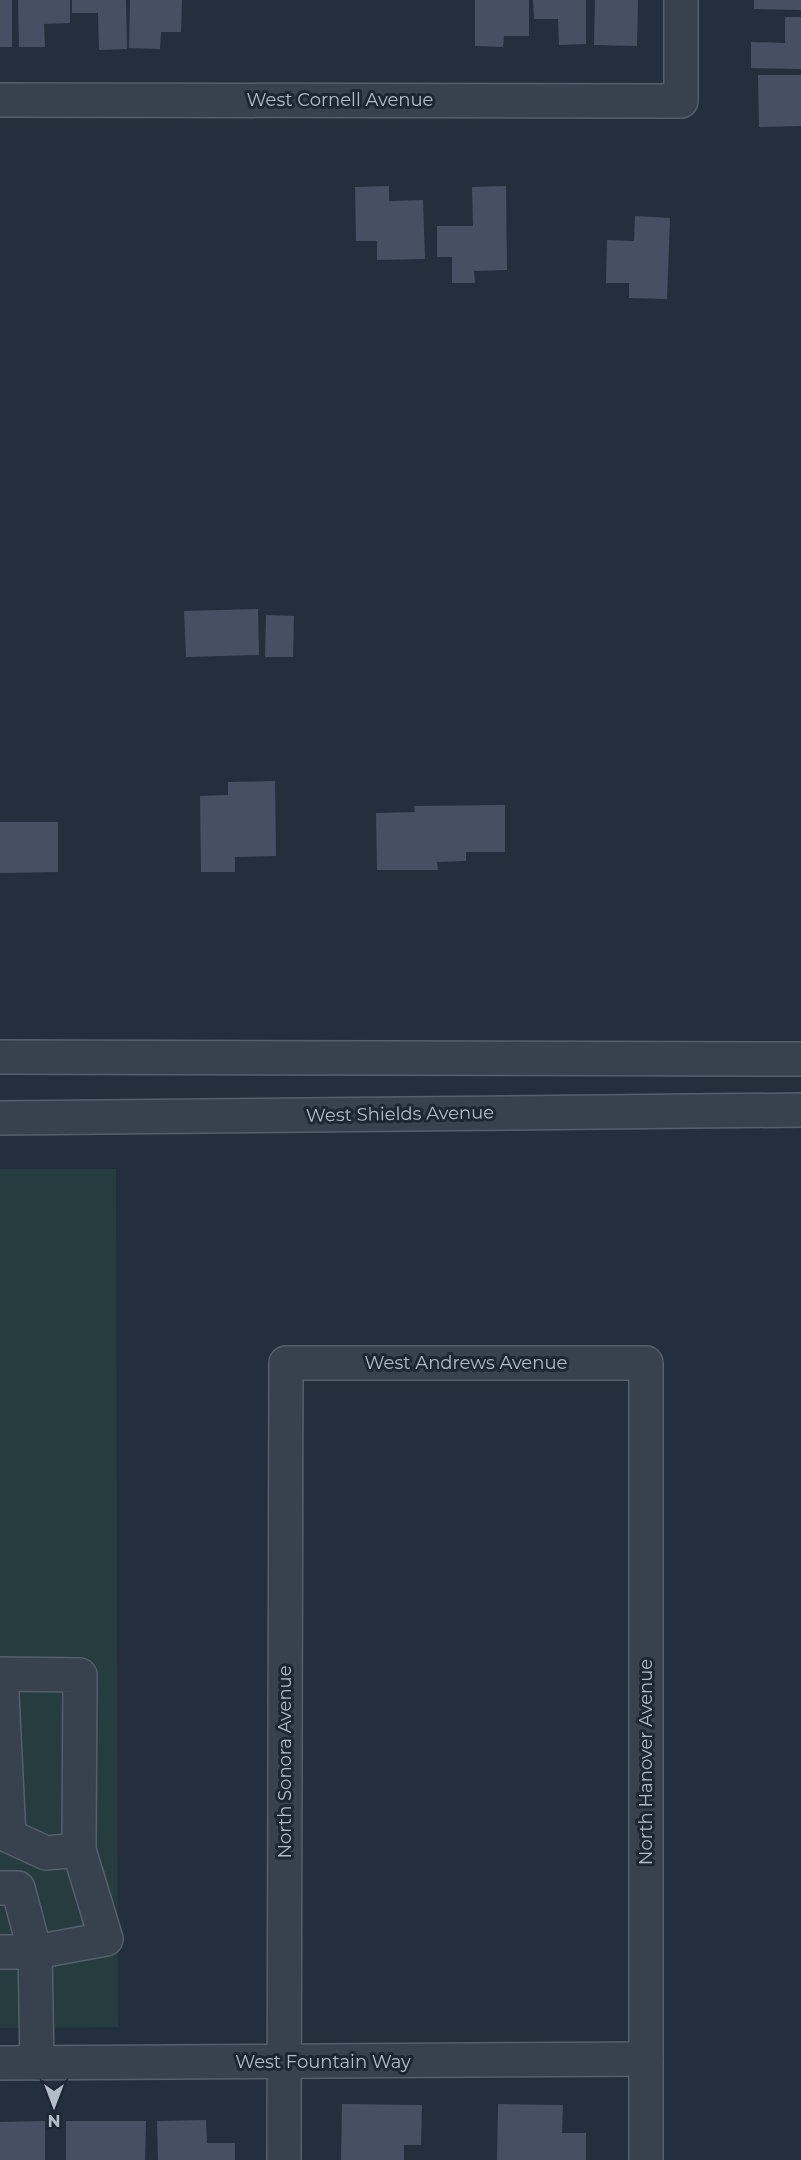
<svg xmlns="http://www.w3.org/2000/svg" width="801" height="2160" viewBox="0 0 801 2160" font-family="Montserrat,sans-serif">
  <rect width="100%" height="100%" fill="#242f3e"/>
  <polygon fill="#263c3f" points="0,1169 116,1169 118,2027 0,2028"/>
  <g fill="#455162">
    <rect x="0" y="0" width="12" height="47"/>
    <polygon points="18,0 70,0 70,23 44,24 45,47 19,47"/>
    <polygon points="72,0 126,0 127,49 99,50 98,13 72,13"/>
    <polygon points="130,0 182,0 181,32 161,32 160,49 129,48"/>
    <polygon points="475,0 529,0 529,36 504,36 503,47 475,46"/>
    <polygon points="533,0 586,0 586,44 559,45 558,19 534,19"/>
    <polygon points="595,0 638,0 637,46 594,45"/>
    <polygon points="754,0 801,0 801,10 754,9"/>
    <polygon points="785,17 801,17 801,69 751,68 751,42 785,43"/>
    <polygon points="758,75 801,75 801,126 759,127"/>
    <polygon points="389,186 389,201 423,200 425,259 377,260 377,241 356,241 355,187"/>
    <polygon points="506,186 507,270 474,271 475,283 452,283 452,257 437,257 437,226 473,226 472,187"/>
    <polygon points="635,216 670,218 667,299 629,298 629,283 606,283 607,240 634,241"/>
    <polygon points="258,609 259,655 186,657 184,611"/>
    <polygon points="266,615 294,616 293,657 265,657"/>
    <polygon points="275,781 276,856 235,857 235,872 201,872 200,796 228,795 228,782"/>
    <polygon points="505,805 505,852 466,852 466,861 437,862 438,870 377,870 376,813 415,812 414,806"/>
    <polygon points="0,822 58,822 58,872 0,873"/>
    <polygon points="342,2104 422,2105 421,2145 404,2145 404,2160 341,2160"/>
    <polygon points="498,2104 563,2105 562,2133 586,2133 586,2160 497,2160"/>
    <polygon points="206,2120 207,2143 235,2143 235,2160 158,2160 157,2121"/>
    <polygon points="45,2121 45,2160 0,2160 0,2122"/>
    <polygon points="66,2121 146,2121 145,2160 66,2160"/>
  </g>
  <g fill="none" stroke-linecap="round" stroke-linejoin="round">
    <defs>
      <g id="minor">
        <polyline points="0,100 681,101 681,0"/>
        <polyline points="0,1057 801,1059"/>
        <polyline points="0,1118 801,1110"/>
        <polyline points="0,1888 18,1888 35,1952 37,2063"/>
        <polyline points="0,1952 35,1952 106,1939 79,1850 80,1675 1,1674 9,1836 46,1853 79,1850"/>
        <polyline points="0,2063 646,2059"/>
        <polyline points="284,2160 286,1363 646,1363 646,2160"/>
      </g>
    </defs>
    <use href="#minor" stroke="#565f6c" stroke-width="36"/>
    <use href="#minor" stroke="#38414e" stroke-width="33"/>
  </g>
  <g text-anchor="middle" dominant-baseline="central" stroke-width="6" stroke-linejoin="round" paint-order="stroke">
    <g font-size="18" fill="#b4bcc9" stroke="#1d2633">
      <text x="340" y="100">West Cornell Avenue</text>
      <text transform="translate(400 1114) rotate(-1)">West Shields Avenue</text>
      <text x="466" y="1363">West Andrews Avenue</text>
      <text transform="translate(285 1762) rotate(-90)">North Sonora Avenue</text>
      <text transform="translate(646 1762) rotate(-90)">North Hanover Avenue</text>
      <text x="323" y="2062">West Fountain Way</text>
    </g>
  </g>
  <g transform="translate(54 2106) rotate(180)" stroke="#1d2633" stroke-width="4.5" paint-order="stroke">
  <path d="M0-4.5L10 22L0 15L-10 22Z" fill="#b4bcc9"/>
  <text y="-9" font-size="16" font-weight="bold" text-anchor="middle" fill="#b4bcc9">N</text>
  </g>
</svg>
